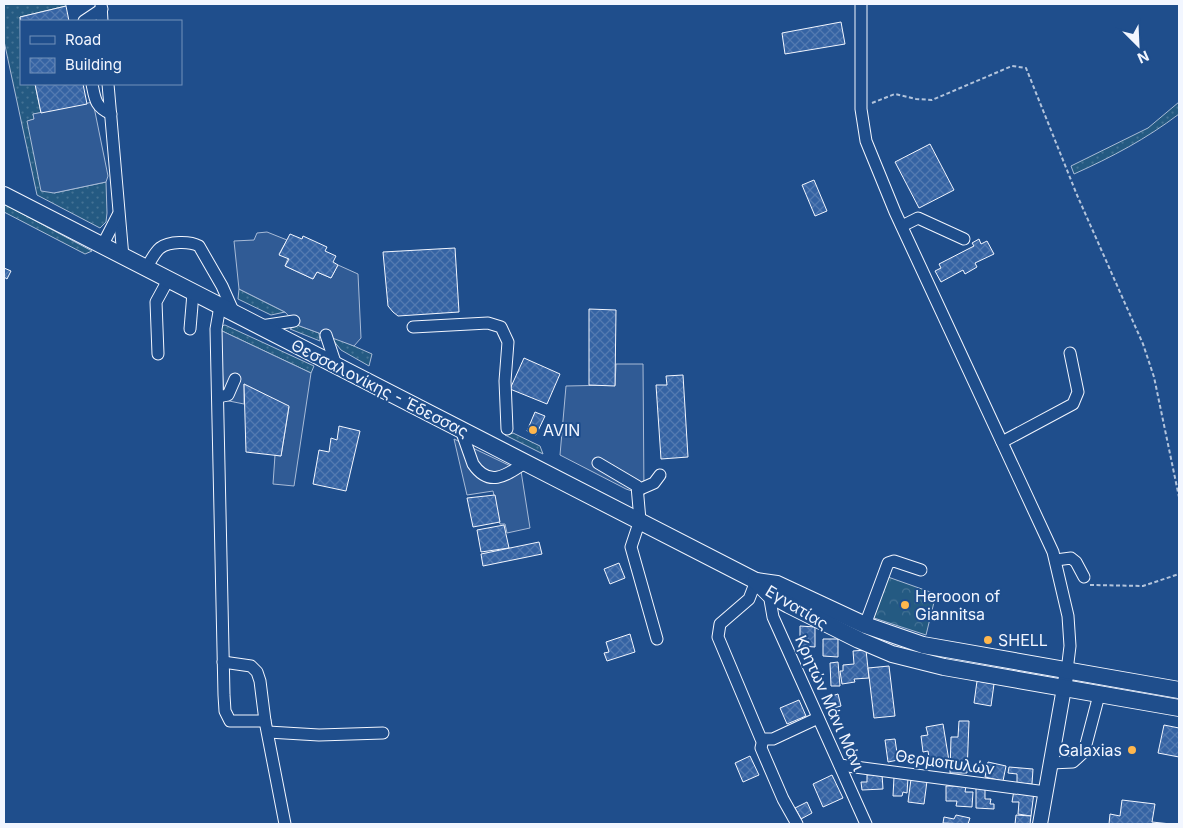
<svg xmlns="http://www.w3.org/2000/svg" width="1183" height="828" viewBox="0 0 1183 828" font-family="Inter,sans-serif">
  <defs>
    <pattern id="grass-dots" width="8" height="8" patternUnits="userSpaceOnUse" patternTransform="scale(1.25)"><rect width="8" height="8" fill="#245a82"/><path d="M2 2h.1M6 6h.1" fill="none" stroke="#447295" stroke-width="1.8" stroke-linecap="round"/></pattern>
    <pattern id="park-crowns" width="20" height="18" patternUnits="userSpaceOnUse" patternTransform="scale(1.25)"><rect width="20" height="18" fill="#245a82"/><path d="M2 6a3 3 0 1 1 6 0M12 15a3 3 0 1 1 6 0" fill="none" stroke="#447295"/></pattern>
    <pattern id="building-cross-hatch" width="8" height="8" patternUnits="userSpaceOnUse" patternTransform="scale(1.25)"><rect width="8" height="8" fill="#3563a3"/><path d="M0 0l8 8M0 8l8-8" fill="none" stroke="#537ab1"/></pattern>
  </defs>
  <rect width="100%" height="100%" fill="#1f4e8c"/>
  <g fill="url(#grass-dots)" stroke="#a8bbd7">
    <polygon points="4,4 66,4 66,6 20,17 21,84 35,84 41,113 33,114 34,119 28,121 54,193 106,182 107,213 106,222 100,228 37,195 4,41"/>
    <path d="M 1179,102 L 1179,114 C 1146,139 1112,157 1074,174 L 1071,166 L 1148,128 Z"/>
    <polygon points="4,204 92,251 85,254 4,212"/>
    <polygon points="239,289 285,312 271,315 238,299"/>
    <polygon points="225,325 314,366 311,373 220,330 221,326"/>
    <polygon points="297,325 319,333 320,341 290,329"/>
    <polygon points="329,335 372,354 369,366 341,350"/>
    <polygon points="513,433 540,446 543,454 505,435"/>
  </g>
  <polygon fill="url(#park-crowns)" stroke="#a8bbd7" points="888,577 936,594 926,635 871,617"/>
  <g fill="#305b95" stroke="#a8bbd7">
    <polygon points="93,102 108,176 106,182 54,193 41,191 27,121 34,119 33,114"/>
    <polygon points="267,232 287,240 279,254 288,258 285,266 313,279 317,272 331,278 338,265 358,274 361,338 354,346 297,325 285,312 239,289 234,241 254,240 257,233"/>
    <polygon points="220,330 311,373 294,486 273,484 275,455 281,456 289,407 244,384 244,404 224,400"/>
    <polygon points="616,364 643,364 644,495 626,489 560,455 566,386 615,385"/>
    <polygon points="454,439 521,471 530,528 507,533 505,524 500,524 493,491 467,495"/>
  </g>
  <g fill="url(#building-cross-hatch)" stroke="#f2f6ff">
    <polygon points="66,6 69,21 21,21 21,24 20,17"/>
    <polygon points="841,22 845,44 785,54 782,33"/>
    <polygon points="35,84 83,84 87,104 41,113"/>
    <polygon points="930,144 954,190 919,208 895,162"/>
    <polygon points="814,180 827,211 815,216 802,185"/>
    <polygon points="290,234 302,239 303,236 327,247 325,251 336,256 333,262 338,265 331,278 317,272 313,279 285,266 289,259 279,255"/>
    <polygon points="979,239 981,244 987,241 994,254 975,263 977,267 965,274 963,270 941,282 935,271 941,268 939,264 974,246 972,243"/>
    <polygon points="455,248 459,312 398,316 393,312 388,306 383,252"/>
    <polygon points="4,268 11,271 7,279 4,277"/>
    <polygon points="589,309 616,310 615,386 589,385"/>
    <polygon points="524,358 560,374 547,404 510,389"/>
    <polygon points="683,375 688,457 661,459 656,385 667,385 666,376"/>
    <polygon points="244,384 289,406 281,456 246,452"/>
    <polygon points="535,412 545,416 536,435 527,431"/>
    <polygon points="339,426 360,431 346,491 313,484 319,450 329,452 331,438 337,440"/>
    <polygon points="495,495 500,522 473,527 467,498"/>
    <polygon points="504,525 509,548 481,552 477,530"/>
    <polygon points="539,542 542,554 483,566 481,554"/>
    <polygon points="619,563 625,578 610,584 604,569"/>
    <polygon points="800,626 815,627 815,647 800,646"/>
    <polygon points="630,634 635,652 607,661 604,653 609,652 606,642"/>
    <polygon points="823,639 838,639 838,657 823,656"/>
    <polygon points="866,650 869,678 854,679 855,682 842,684 840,671 843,671 843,665 854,664 853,651"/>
    <polygon points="838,662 840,686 831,686 830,663"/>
    <polygon points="889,666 895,716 874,718 868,668"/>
    <polygon points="977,681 994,684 991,706 974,703"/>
    <polygon points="838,694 841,706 826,710 822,699"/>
    <polygon points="799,700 806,716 787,724 780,708"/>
    <polygon points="959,721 969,721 967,773 950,773 951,737 958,737"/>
    <polygon points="943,724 949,761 930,764 928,751 923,752 921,736 928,735 926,727"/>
    <polygon points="1164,725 1179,728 1179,757 1158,753"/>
    <polygon points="895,739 898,760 888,762 885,740"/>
    <polygon points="750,756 759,775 743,782 735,763"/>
    <polygon points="988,762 1006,766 1003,781 985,777"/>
    <polygon points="1009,767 1033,769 1032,784 1017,783 1017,774 1008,773"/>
    <polygon points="882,774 883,789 862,790 861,782 867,782 867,775"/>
    <polygon points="832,775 843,798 823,807 813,784"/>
    <polygon points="894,777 908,778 907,793 903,792 902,796 893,796"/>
    <polygon points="911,779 927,781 924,804 908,802"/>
    <polygon points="946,786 966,786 965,792 973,792 972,807 956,806 957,801 946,801"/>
    <polygon points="976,787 985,787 985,799 991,799 990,804 994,804 994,809 976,808"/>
    <polygon points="1014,790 1034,792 1031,816 1018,814 1019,802 1012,802"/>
    <polygon points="1122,800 1155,804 1152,822 1171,824 1109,824 1110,814 1120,816"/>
    <polygon points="807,802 812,813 801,819 795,808"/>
    <polygon points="956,815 970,818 968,824 943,823 944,817 954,819"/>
    <polygon points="1016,815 1031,816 1030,824 1015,824"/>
  </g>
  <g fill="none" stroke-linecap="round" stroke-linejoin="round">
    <defs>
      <g id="minor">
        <polyline points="101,4 102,21"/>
        <polyline points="861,4 861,109 866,141 895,212 1053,552 1068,616 1070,646 1067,671"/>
        <polyline points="84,21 102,9"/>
        <path d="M 92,84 C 95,99 95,107 111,114"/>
        <polyline points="108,84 123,257"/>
        <polyline points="902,226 918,218 964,239"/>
        <polyline points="102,246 118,215"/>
        <path d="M 146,269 C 150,262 154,253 160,248 C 169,241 190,241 199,246 L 222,286 L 234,313"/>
        <polyline points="220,306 216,329 224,695 225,711 230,721 265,721"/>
        <polyline points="261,326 294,321"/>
        <polyline points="413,327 488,323 501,327 508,342 505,381 507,429"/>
        <polyline points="190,329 193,293"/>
        <polyline points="326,335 336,365"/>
        <polyline points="158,354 156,302 168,280"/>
        <polyline points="218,397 228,395 235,379"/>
        <path d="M 461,430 L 473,464 C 490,489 508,474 526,462"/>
        <polyline points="1002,442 1073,404 1078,392 1070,353"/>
        <polyline points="598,463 637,486 640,520 631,547 657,639"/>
        <polyline points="638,490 654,483 660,475"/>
        <polyline points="1056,560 1071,558 1076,562 1084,577"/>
        <polyline points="756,581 749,599 720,624 718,637 761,739 773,739 818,718"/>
        <polyline points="769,594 773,617 866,824"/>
        <polyline points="865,625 888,563 894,561 921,570"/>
        <polyline points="223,662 251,666 257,672 260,681 265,721 285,824"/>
        <polyline points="268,732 319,735 383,733"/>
        <polyline points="763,739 761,748 783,799 797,824"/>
        <polyline points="1051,763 1073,762 1084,752 1099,695"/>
        <polyline points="840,765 1046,792"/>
      </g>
      <polyline id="major" points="1040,824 1067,671"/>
      <g id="highway">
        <polyline points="4,195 756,581 777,584 865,625 923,645 1179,690"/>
        <polyline points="756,581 769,594 789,605 859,640 892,654 944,667 1179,708"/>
      </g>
    </defs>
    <use href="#minor" stroke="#f2f6ff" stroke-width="13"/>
    <use href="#major" stroke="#f2f6ff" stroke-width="16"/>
    <use href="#highway" stroke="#f2f6ff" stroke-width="18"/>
    <g stroke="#b3c4dc" stroke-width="2" stroke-dasharray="4 2.5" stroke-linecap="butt">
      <polyline points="872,103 895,94 916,99 932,100 1012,66 1026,68 1077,195 1143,344 1154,377 1179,497"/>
      <polyline points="1090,585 1143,586 1179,574"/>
    </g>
    <use href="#minor" stroke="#1f4e8c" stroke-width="11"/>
    <use href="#major" stroke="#1f4e8c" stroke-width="14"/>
    <use href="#highway" stroke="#1f4e8c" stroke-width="16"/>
  </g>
  <g fill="#ffb74d" stroke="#1f4e8c" stroke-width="2">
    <circle cx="533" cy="430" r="5"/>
    <circle cx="905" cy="605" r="5"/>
    <circle cx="988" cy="640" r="5"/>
    <circle cx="1132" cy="750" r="5"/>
  </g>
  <g text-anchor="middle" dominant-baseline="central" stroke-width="4" stroke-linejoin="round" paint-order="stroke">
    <g font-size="16" fill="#f2f6ff" stroke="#1f4e8c">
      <text transform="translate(380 388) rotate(27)">Θεσσαλονίκης - Έδεσσας</text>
      <text transform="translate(797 607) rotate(31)">Εγνατίας</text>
      <text transform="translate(830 703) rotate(66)">Κρητών Μάνι Μάνι</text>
      <text transform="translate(945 762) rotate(8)">Θερμοπυλών</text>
    </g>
    <g font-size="16" fill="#f2f6ff" stroke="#1f4e8c" text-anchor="start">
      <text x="543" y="430">AVIN</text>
      <text x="915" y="596">Herooon of<tspan x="915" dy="18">Giannitsa</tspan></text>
      <text x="998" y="640">SHELL</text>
      <text x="1122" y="750" text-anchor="end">Galaxias</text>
    </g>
  </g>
  <rect width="1183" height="828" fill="none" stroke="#f2f6ff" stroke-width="10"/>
  <rect x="20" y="20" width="162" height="65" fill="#1f4e8c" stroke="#7391ba"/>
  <rect x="30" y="36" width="25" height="8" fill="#1f4e8c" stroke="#7391ba"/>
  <text x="65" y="45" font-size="15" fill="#f2f6ff">Road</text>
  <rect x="30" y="58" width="25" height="15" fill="url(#building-cross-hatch)" stroke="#7391ba"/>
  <text x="65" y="70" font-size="15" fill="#f2f6ff">Building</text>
  <g transform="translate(1138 45) rotate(156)" stroke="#1f4e8c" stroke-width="4" paint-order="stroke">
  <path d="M0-4L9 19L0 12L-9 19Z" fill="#f2f6ff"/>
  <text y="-8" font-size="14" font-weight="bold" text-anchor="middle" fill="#f2f6ff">N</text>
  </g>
</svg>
